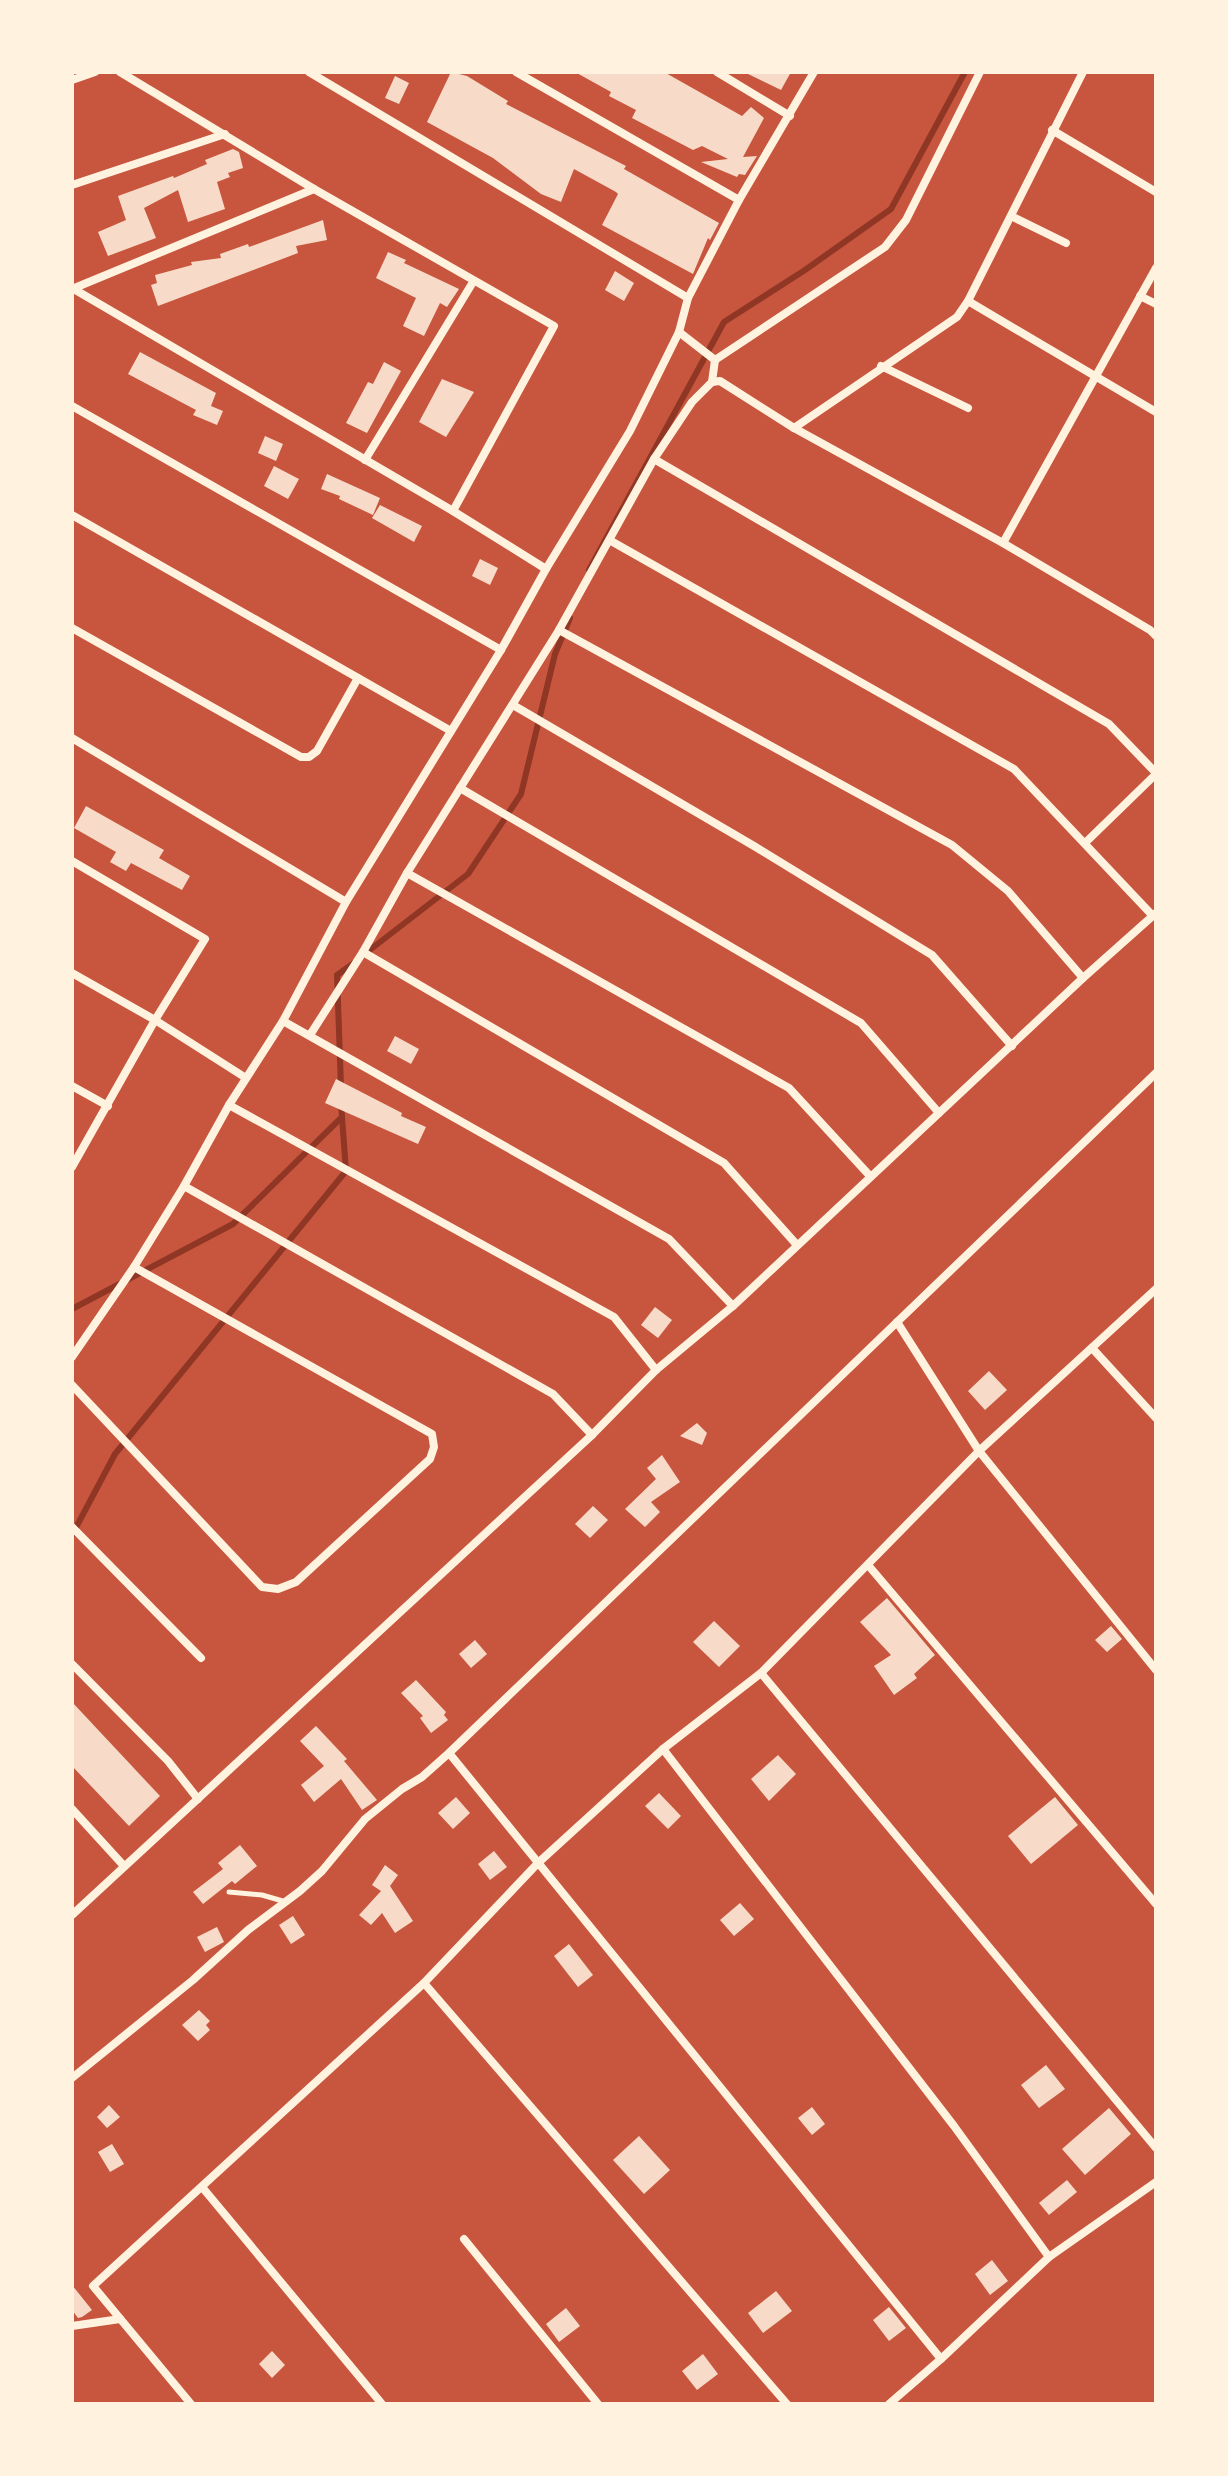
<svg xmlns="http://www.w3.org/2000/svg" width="1228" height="2476" viewBox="0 0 1228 2476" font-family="Mulish,sans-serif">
  <rect width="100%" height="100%" fill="#c8553d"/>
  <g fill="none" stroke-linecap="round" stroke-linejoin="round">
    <g stroke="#8f3625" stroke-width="6">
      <polyline points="589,570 724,322 805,270 891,209 965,72"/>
      <polyline points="362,956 468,874 521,794 555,654 570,618"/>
      <polyline points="341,1087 337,975 354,963"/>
      <polyline points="72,1309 233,1224 342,1117 341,1103"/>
      <polyline points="72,1535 115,1454 346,1171 342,1117"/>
    </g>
  </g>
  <g fill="#f7dbc8">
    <polygon points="451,72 467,76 508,101 506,104 626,166 624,169 719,223 710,240 708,238 693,274 602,225 618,194 616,192 574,169 561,202 541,194 493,158 427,122"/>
    <polygon points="575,72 664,72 742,116 751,107 764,118 743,157 757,156 745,175 739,174 737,177 701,162 728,159 702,146 693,150 632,118 636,110 609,96 611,92"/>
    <polygon points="744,72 791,72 781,90"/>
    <polygon points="395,76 409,83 399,104 385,98"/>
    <polygon points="233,149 239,152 243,168 228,173 230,177 217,182 225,209 188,222 178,190 144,208 156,238 108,256 98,232 126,220 118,196 173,176 175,180 174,178 207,164 205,160"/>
    <polygon points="323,220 327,240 296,246 298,253 158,306 151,285 157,283 155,275 192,265 191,262 221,258 220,254 248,244 249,247"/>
    <polygon points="388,252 406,260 404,263 459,289 447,307 440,303 424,336 403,326 416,298 376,278"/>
    <polygon points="615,271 634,283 624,301 605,290"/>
    <polygon points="140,352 216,393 211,406 223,411 217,425 193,415 196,410 128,374"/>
    <polygon points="384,362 401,371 367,433 346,423 368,382 373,384"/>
    <polygon points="442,379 474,392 446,437 419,422"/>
    <polygon points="265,436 283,444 276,461 258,453"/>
    <polygon points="274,466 299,479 288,499 264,486"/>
    <polygon points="327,474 380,498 373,515 339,499 340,496 321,489"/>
    <polygon points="380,505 422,526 414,542 372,518"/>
    <polygon points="480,559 498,568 490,585 472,576"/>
    <polygon points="86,806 164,850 159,858 190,876 182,890 131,863 126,871 110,862 116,852 74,828"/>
    <polygon points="395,1036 419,1049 411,1064 387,1051"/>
    <polygon points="336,1079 402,1113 401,1116 426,1127 418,1144 325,1103"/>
    <polygon points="655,1307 672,1320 658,1338 641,1325"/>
    <polygon points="989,1371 1007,1390 985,1410 968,1391"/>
    <polygon points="697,1423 707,1433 702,1445 680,1436"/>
    <polygon points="662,1455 680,1482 651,1502 660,1512 645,1527 625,1509 656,1479 647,1468"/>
    <polygon points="593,1506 608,1520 590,1538 575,1524"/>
    <polygon points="887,1598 935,1655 914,1674 917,1678 894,1695 874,1666 891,1655 860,1622"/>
    <polygon points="714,1621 740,1646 719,1667 693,1642"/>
    <polygon points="1111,1626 1122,1639 1107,1652 1095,1640"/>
    <polygon points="475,1640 487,1654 471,1668 459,1654"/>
    <polygon points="416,1680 446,1712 444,1715 448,1720 431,1733 420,1718 423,1716 401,1693"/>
    <polygon points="72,1702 160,1796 129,1826 72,1766"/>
    <polygon points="316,1726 347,1759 344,1761 377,1800 362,1810 341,1779 314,1802 301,1785 324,1766 300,1741"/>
    <polygon points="778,1755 796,1774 769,1801 751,1779"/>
    <polygon points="659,1793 681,1816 668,1829 645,1806"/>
    <polygon points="456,1797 470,1813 453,1829 438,1813"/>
    <polygon points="1055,1797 1078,1825 1031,1864 1008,1836"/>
    <polygon points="240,1845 257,1866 235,1884 232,1881 203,1904 193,1892 223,1869 218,1863"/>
    <polygon points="494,1851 507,1867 490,1880 478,1864"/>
    <polygon points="385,1865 398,1875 390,1886 413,1921 395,1933 382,1913 371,1925 359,1915 381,1891 372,1885"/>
    <polygon points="740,1903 754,1919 734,1936 720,1920"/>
    <polygon points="293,1916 305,1935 291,1944 279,1925"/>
    <polygon points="217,1927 224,1942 205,1952 197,1937"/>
    <polygon points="569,1944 593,1975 578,1987 554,1956"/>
    <polygon points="199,2010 210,2021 206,2025 210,2030 198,2041 182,2025"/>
    <polygon points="1046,2065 1065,2089 1039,2108 1021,2085"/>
    <polygon points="109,2105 120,2117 107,2128 97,2117"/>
    <polygon points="812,2107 825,2124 812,2135 798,2118"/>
    <polygon points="1109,2108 1131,2134 1085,2175 1062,2149"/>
    <polygon points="639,2136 670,2170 644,2194 613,2160"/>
    <polygon points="112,2144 124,2164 110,2172 98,2152"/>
    <polygon points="1067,2180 1077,2192 1049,2215 1039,2203"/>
    <polygon points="992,2260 1008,2281 990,2295 975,2274"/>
    <polygon points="72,2285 92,2310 82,2317 78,2318 72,2310"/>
    <polygon points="776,2291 792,2311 763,2333 748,2313"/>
    <polygon points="889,2307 906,2328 889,2341 873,2320"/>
    <polygon points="566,2308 580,2326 559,2342 546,2324"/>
    <polygon points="272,2351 285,2365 272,2378 259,2364"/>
    <polygon points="703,2354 718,2374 697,2390 682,2371"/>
  </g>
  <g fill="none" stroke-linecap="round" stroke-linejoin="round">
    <polyline stroke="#fff3e0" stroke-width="5" points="229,1892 262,1895 286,1902"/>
    <g stroke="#fff3e0" stroke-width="8">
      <polyline points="120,72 314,189 554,326 453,511"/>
      <polyline points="309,72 688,298"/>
      <polyline points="516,72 739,200"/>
      <polyline points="717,72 790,116"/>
      <polyline points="72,80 95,72"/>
      <polyline points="1052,130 1156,192"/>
      <polyline points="72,185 225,134"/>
      <polyline points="1011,216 1066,243"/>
      <polyline points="72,288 453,511 546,569"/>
      <polyline points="72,289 314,189"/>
      <polyline points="1140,296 1156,304"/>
      <polyline points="968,301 1156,412"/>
      <polyline points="679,332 715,360 885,247 906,220 980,72"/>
      <polyline points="881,366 968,408"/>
      <polyline points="712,382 720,381 794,428 1003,543 1150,630 1156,636"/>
      <polyline points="72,406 501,650"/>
      <polyline points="794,428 957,317 968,301 1083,72"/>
      <polyline points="654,459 1109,724 1156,773"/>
      <polyline points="365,460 473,282"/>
      <polyline points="72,515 451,731"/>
      <polyline points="611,541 1014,769 1153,916"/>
      <polyline points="1003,543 1156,268"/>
      <polyline points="72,628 301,757 309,757 317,751 358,678"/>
      <polyline points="559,630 952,845 1008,891 1083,978"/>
      <polyline points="513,705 754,846 932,955 1012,1046"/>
      <polyline points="72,738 346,902"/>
      <polyline points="460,788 861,1023 939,1113"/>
      <polyline points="1085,843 1156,774"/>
      <polyline points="72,861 205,939 155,1020 72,1167"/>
      <polyline points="407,873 789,1088 870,1176"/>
      <polyline points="363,952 724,1163 797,1245"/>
      <polyline points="72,973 155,1020 246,1078"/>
      <polyline points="283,1021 669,1239 733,1306"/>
      <polyline points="310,1035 363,952 407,873 559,630 654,459 692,402 712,382 715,360"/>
      <polyline points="72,1086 108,1106"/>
      <polyline points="229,1105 614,1317 656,1370"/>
      <polyline points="184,1186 553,1394 592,1435"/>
      <polyline points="897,1322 979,1451 1156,1670"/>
      <polyline points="1092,1348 1156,1418"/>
      <polyline points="72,1357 134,1267 184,1186 229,1105 283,1021 346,902 501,650 546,569 630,431 679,332 688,298 739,200 814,72"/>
      <polyline points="72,1385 262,1587 278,1589 296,1582 430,1459 434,1447 432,1434 134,1267"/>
      <polyline points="72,1527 201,1658"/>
      <polyline points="868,1565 1156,1904"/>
      <polyline points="72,1664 168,1761 198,1799"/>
      <polyline points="761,1673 1156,2148"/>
      <polyline points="663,1749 954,2126 1049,2257"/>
      <polyline points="449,1753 941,2359"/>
      <polyline points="72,1809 124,1866"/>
      <polyline points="72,1915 592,1435 656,1370 733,1306 1083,978 1156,913"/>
      <polyline points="424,1983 787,2404"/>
      <polyline points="72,2078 193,1980 248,1930 300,1891 322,1871 365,1819 402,1789 422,1777 449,1753 1156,1073"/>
      <polyline points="202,2187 382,2404"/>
      <polyline points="464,2239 598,2404"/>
      <polyline points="72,2326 120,2319"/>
      <polyline points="191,2404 93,2286 424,1983 538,1863 663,1749 761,1673 979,1451 1156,1289"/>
      <polyline points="889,2404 941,2359 1049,2257 1156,2182"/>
    </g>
  </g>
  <rect width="1228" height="2476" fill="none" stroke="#fff3e0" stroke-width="148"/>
</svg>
